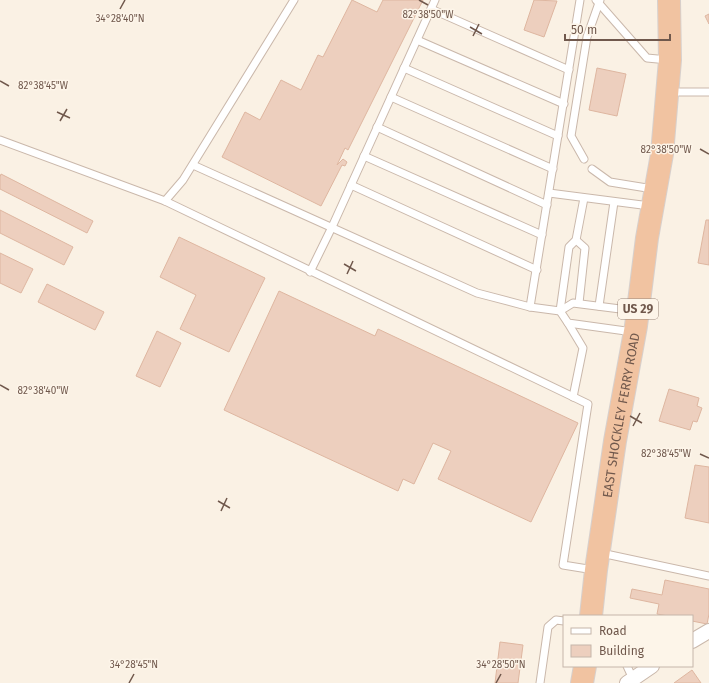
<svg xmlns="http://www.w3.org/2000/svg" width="709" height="683" viewBox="0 0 709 683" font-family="'Fira Sans',sans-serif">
  <rect width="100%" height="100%" fill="#faf1e4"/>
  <g fill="#edcfbe" stroke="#deb6a0">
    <polygon points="352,0 377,12 383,0 423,0 348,150 345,148 337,165 343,159 347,162 345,166 342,165 321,206 222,157 245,112 260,120 281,80 301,90 318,55 323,57"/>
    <polygon points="534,0 557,1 544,37 524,30"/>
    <polygon points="709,14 709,24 705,16"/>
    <polygon points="597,68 626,74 617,116 589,110"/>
    <polygon points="1,174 93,221 87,233 0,189 0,177"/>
    <polygon points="0,210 73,247 64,265 0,233"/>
    <polygon points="706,220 709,220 709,265 698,263"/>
    <polygon points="179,237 265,278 229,352 180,329 196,295 160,277"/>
    <polygon points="0,253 33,269 21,293 0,283"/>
    <polygon points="47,284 104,312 95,330 38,302"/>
    <polygon points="279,291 375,336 378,329 578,423 531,522 438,479 451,451 433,443 414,484 403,479 398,491 224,410"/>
    <polygon points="157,331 181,343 160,387 136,376"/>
    <polygon points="669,389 699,398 697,406 702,408 697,422 693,421 690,430 659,421"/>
    <polygon points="695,465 709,467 709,523 685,518"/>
    <polygon points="665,580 709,589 709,614 707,624 692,621 692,616 668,616 657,614 659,604 630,598 632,589 662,595"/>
    <polygon points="500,642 523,645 518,683 495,683"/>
    <polygon points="692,670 701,683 674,683"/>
  </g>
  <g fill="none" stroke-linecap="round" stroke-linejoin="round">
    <defs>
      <g id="service">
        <polyline points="580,0 530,307 560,311 573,303 636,311"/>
        <polyline points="596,0 647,58 668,60"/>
        <polyline points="431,9 569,70"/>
        <polyline points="417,40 564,104"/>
        <polyline points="404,68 558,136"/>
        <polyline points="669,92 709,92"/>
        <polyline points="391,97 553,169"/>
        <polyline points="377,127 547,205"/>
        <polyline points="0,140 165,201 588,404 563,565 594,570"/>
        <polyline points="364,156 542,235"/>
        <polyline points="584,159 571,136 587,37 600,0"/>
        <polyline points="193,165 477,293 530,307"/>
        <polyline points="592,169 610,182 653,189"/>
        <polyline points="351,185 537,270"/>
        <polyline points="549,193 650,206"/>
        <polyline points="584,198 576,240 569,247 560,311 568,323 633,332"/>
        <polyline points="165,201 183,180 294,0"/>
        <polyline points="576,240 585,248 579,303"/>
        <polyline points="310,272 332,227 435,0"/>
        <polyline points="599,306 614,202"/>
        <polyline points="568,323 583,348 573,397"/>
        <polyline points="601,553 709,576"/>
        <polyline points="627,666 633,679"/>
        <polyline points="540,683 548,627 556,620 564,621"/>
      </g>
      <g id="minor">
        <polyline points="692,641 709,631"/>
        <polyline points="627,683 652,666"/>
      </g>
      <g id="trunk">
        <path id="s1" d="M 591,616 L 596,570 L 615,441 L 636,326 L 647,238 L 662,154 L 670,60 L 669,0"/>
        <polyline points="582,683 585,666"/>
      </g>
    </defs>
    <use href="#service" stroke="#cab8ab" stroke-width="9"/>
    <use href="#minor" stroke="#cab8ab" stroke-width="16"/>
    <use href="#trunk" stroke="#d7d0cd" stroke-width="24"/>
    <use href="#service" stroke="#fff" stroke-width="7"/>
    <use href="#minor" stroke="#fff" stroke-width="14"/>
    <use href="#trunk" stroke="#f1c3a1" stroke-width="22"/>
  </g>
  <path fill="none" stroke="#70584c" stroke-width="1.5" d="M 419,0 L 428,5M 120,9 L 125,0M 470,27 L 482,34M 473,36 L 479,24M 0,81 L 9,86M 57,112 L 70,118M 60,121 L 67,109M 700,149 L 709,154M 344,264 L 356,271M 347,274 L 353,261M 0,385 L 9,390M 630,416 L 642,423M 633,426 L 640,413M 700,454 L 709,458M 218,501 L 230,508M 221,511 L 227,498M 129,683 L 134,674M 496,683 L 501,674"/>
  <g text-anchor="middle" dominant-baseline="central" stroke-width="3" stroke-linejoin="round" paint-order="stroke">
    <rect fill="#fdf5e9" stroke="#9a877b" stroke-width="1" x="618" y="299" width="40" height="20" rx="3"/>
    <g font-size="12" font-weight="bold" fill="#70584c">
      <text x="638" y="309">US 29</text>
    </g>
    <g font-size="13" fill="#70584c" stroke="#fdf5e9">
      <text stroke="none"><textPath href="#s1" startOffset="203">EAST SHOCKLEY FERRY ROAD</textPath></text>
    </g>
  </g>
  <g font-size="10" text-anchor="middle" fill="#70584c" stroke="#fdf5e9" stroke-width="3" stroke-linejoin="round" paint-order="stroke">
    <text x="428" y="18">82°38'50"W</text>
    <text x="120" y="22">34°28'40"N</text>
    <text x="43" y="89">82°38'45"W</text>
    <text x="666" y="153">82°38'50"W</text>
    <text x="43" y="394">82°38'40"W</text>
    <text x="666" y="457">82°38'45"W</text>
    <text x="134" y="668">34°28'45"N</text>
    <text x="501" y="668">34°28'50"N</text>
  </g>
  <rect x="563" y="615" width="130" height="52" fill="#fdf5e9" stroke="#c5b6aa"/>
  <rect x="571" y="628" width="20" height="6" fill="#ffffff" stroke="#c5b6aa"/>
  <text x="599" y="635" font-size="12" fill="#70584c">Road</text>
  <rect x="571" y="645" width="20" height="12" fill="#edcfbe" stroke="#c5b6aa"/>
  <text x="599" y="655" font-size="12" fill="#70584c">Building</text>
  <path d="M565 34v6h105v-6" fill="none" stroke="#70584c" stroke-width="2"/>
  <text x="571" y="34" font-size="12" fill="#70584c" stroke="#fdf5e9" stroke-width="3" paint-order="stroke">50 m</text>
</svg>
